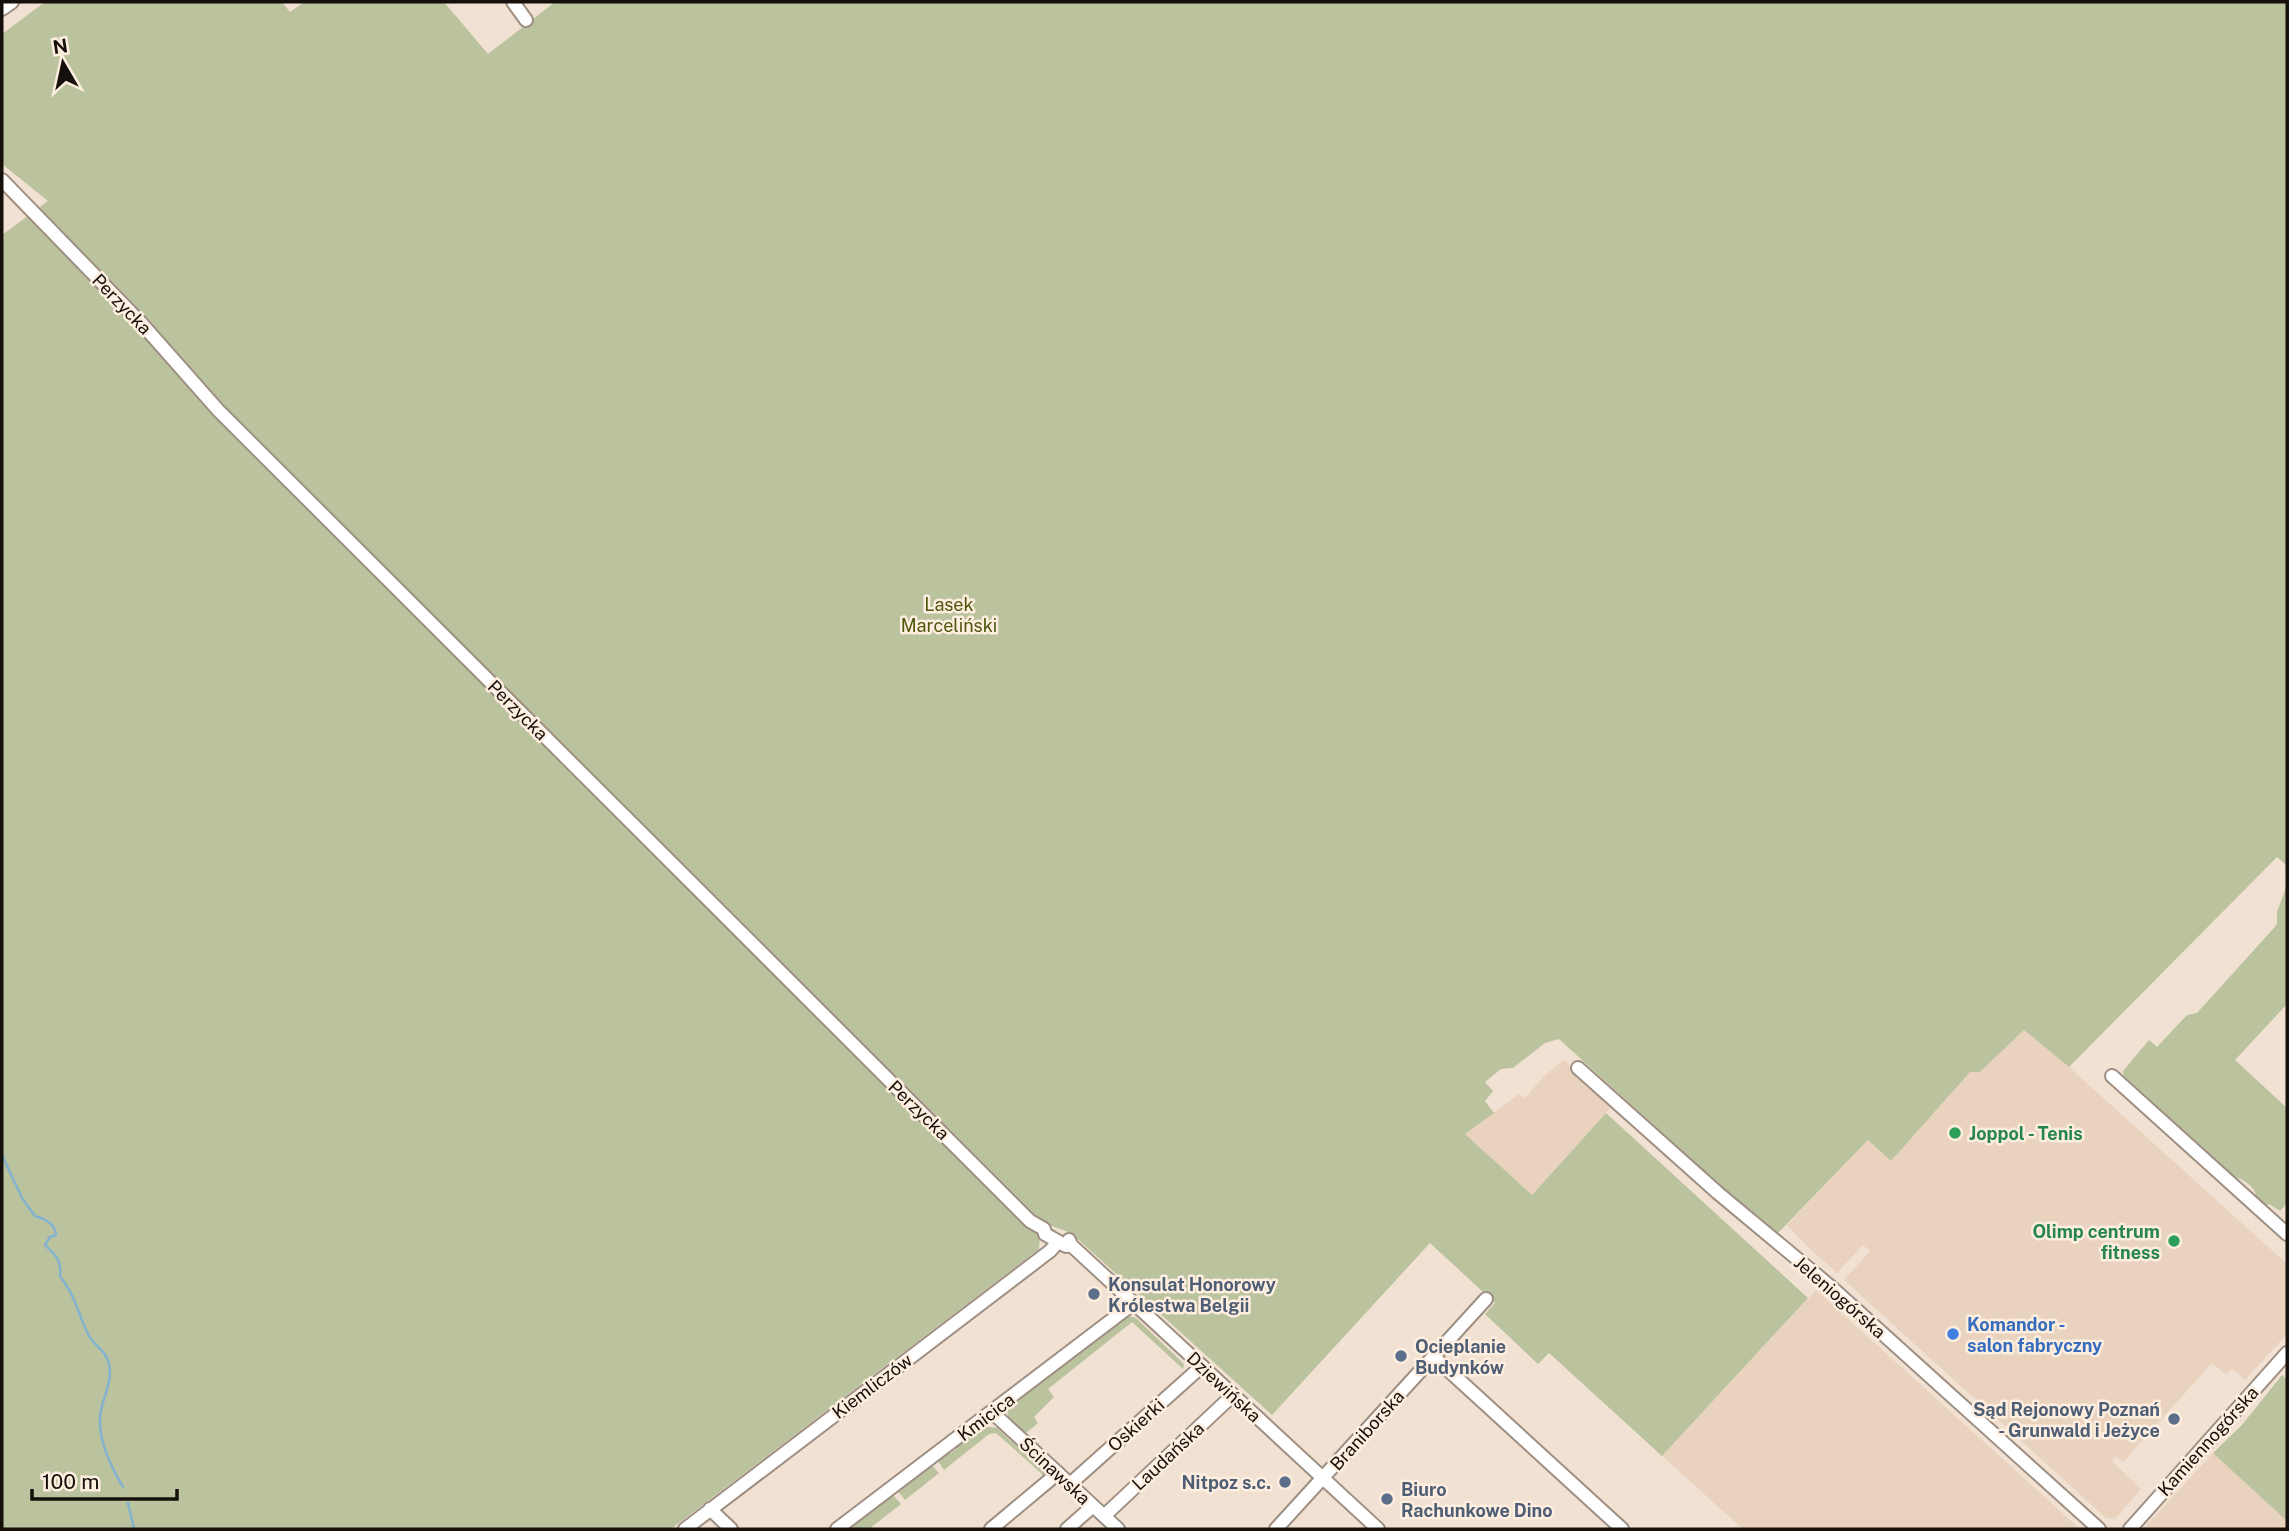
<svg xmlns="http://www.w3.org/2000/svg" width="2289" height="1531" viewBox="0 0 2289 1531" font-family="'Public Sans',sans-serif">
  <rect width="100%" height="100%" fill="#f1e1d2"/>
  <g fill="#e9d3bf">
    <polygon points="2024,1030 2069,1067 2287,1264 2287,1334 2245,1380 2232,1369 2226,1375 2212,1363 2123,1462 2116,1456 2112,1461 2141,1489 2115,1519 2106,1518 1844,1280 1870,1251 1863,1245 1837,1273 1810,1249 1787,1225 1868,1140 1891,1161 1970,1072 1980,1072"/>
    <polygon points="1564,1060 1578,1073 1580,1080 1589,1089 1597,1090 1613,1105 1532,1195 1465,1134 1519,1094 1525,1098 1544,1076"/>
    <polygon points="1816,1290 2080,1529 1743,1529 1662,1456"/>
    <polygon points="2213,1453 2287,1520 2287,1529 2143,1529"/>
  </g>
  <g fill="#bac29e">
    <polygon points="45,2 282,2 290,12 304,2 444,2 488,54 555,2 2287,2 2287,866 2277,857 2069,1067 2024,1030 1980,1072 1970,1072 1891,1161 1868,1140 1775,1236 1559,1039 1545,1043 1513,1068 1501,1069 1485,1082 1493,1091 1485,1101 1494,1113 1465,1134 1532,1195 1606,1113 1808,1298 1662,1456 1549,1353 1538,1364 1485,1314 1495,1303 1430,1243 1272,1415 1071,1233 1052,1226 1040,1237 1039,1249 671,1529 2,1529 2,235 48,201 2,164 2,34"/>
    <path d="M 2287,885 L 2287,1004 L 2235,1060 L 2287,1108 L 2287,1203 L 2280,1211 L 2269,1204 L 2267,1206 L 2256,1196 C 2255,1186 2244,1180 2235,1177 L 2124,1076 L 2123,1071 L 2149,1040 L 2157,1047 L 2187,1015 L 2197,1013 L 2273,929 L 2277,924 L 2277,912 Z"/>
    <polygon points="1126,1315 1136,1318 1184,1364 1183,1369 1132,1322 1048,1389 1054,1397 1034,1417 1038,1423 1026,1433 1008,1417 1007,1406"/>
    <polygon points="2282,1375 2287,1380 2287,1521 2213,1453 2242,1425"/>
    <polygon points="983,1426 997,1428 1046,1474 1042,1478 1042,1474 996,1433 989,1434 944,1470 937,1460 948,1451 951,1453 957,1448 956,1446"/>
    <polygon points="931,1464 939,1473 905,1500 897,1490"/>
    <polygon points="892,1494 901,1504 869,1529 844,1529"/>
  </g>
  <g fill="none" stroke-linecap="round" stroke-linejoin="round">
    <g stroke="#84b3cf" stroke-width="2.5">
      <path d="M 2,1155 L 22,1198 L 35,1216 C 45,1219 55,1223 56,1235 L 50,1237 L 45,1245 C 55,1255 62,1259 60,1276 C 76,1297 77,1311 88,1334 C 93,1345 106,1350 109,1364 C 113,1383 102,1398 100,1416 C 98,1440 111,1467 123,1487"/>
      <polyline points="128,1503 134,1529"/>
    </g>
    <defs>
      <g id="minor">
        <polyline points="513,2 526,20"/>
        <polyline points="2,9 12,2"/>
        <polyline points="2,180 142,324 218,410 1030,1221 1044,1229 1045,1234 1066,1246 1071,1245"/>
        <polyline points="1578,1068 1718,1193 1831,1287 2099,1529"/>
        <polyline points="2112,1076 2287,1234"/>
        <polyline points="1069,1240 1071,1245 1378,1529"/>
        <polyline points="1434,1357 1622,1529"/>
        <polyline points="992,1412 1118,1529"/>
        <polyline points="1070,1484 1202,1366"/>
        <polyline points="710,1509 731,1529"/>
        <polyline points="1104,1516 1233,1395"/>
        <polyline points="685,1529 1050,1251 1058,1242"/>
        <polyline points="837,1529 1134,1303"/>
        <polyline points="991,1529 1058,1473"/>
        <polyline points="1067,1529 1093,1506"/>
        <polyline points="1276,1529 1486,1299"/>
        <polyline points="2130,1529 2287,1353"/>
      </g>
    </defs>
    <use href="#minor" stroke="#9e8f82" stroke-width="16"/>
    <use href="#minor" stroke="#fff" stroke-width="12"/>
  </g>
  <g fill="#2e9e5b" stroke="#feeedf" stroke-width="2.5">
    <circle cx="1955" cy="1133" r="7"/>
    <circle cx="2174" cy="1241" r="7"/>
  </g>
  <g fill="#5c6f8a" stroke="#feeedf" stroke-width="2.5">
    <circle cx="1094" cy="1294" r="7"/>
    <circle cx="1401" cy="1356" r="7"/>
    <circle cx="2174" cy="1419" r="7"/>
    <circle cx="1285" cy="1482" r="7"/>
    <circle cx="1387" cy="1499" r="7"/>
  </g>
  <circle fill="#3f7fe0" stroke="#feeedf" stroke-width="2.5" cx="1953" cy="1334" r="7"/>
  <g text-anchor="middle" dominant-baseline="central" stroke-width="5" stroke-linejoin="round" paint-order="stroke">
    <g font-size="18" fill="#15100b" stroke="#feeedf">
      <text transform="translate(122 304) rotate(46)">Perzycka</text>
      <text transform="translate(518 710) rotate(45)">Perzycka</text>
      <text transform="translate(919 1110) rotate(44)">Perzycka</text>
      <text transform="translate(1840 1297) rotate(41)">Jeleniogórska</text>
      <text transform="translate(872 1386) rotate(-37)">Kiemliczów</text>
      <text transform="translate(1224 1387) rotate(43)">Dziewińska</text>
      <text transform="translate(986 1417) rotate(-37)">Kmicica</text>
      <text transform="translate(1136 1425) rotate(-42)">Oskierki</text>
      <text transform="translate(1367 1430) rotate(-48)">Braniborska</text>
      <text transform="translate(2208 1441) rotate(-48)">Kamiennogórska</text>
      <text transform="translate(1168 1456) rotate(-43)">Laudańska</text>
      <text transform="translate(1055 1471) rotate(43)">Ścinawska</text>
    </g>
    <g font-size="18" fill="#4d570d" stroke="#feeedf">
      <text x="949" y="604">Lasek<tspan x="949" dy="21">Marceliński</tspan></text>
    </g>
    <g font-size="18" font-weight="bold" fill="#27864d" stroke="#feeedf" text-anchor="start">
      <text x="1969" y="1133">Joppol - Tenis</text>
      <text x="2160" y="1231" text-anchor="end">Olimp centrum<tspan x="2160" dy="21">fitness</tspan></text>
    </g>
    <g font-size="18" font-weight="bold" fill="#4e5e75" stroke="#feeedf" text-anchor="start">
      <text x="1108" y="1284">Konsulat Honorowy<tspan x="1108" dy="21">Królestwa Belgii</tspan></text>
      <text x="1415" y="1346">Ocieplanie<tspan x="1415" dy="21">Budynków</tspan></text>
      <text x="2160" y="1409" text-anchor="end">Sąd Rejonowy Poznań<tspan x="2160" dy="21">- Grunwald i Jeżyce</tspan></text>
      <text x="1271" y="1482" text-anchor="end">Nitpoz s.c.</text>
      <text x="1401" y="1489">Biuro<tspan x="1401" dy="21">Rachunkowe Dino</tspan></text>
    </g>
    <g font-size="18" font-weight="bold" fill="#366cbe" stroke="#feeedf" text-anchor="start">
      <text x="1967" y="1324">Komandor -<tspan x="1967" dy="21">salon fabryczny</tspan></text>
    </g>
  </g>
  <rect width="2289" height="1531" fill="none" stroke="#15100b" stroke-width="7"/>
  <g transform="translate(63 63) rotate(351)" stroke="#feeedf" stroke-width="5" paint-order="stroke">
  <path d="M0-5L12 26L0 18L-12 26Z" fill="#15100b"/>
  <text y="-10" font-size="19" font-weight="bold" text-anchor="middle" fill="#15100b">N</text>
  </g>
  <path d="M32 1489v10h145v-10" fill="none" stroke="#15100b" stroke-width="3.5"/>
  <text x="42" y="1489" font-size="21" fill="#15100b" stroke="#feeedf" stroke-width="5" paint-order="stroke">100 m</text>
</svg>
